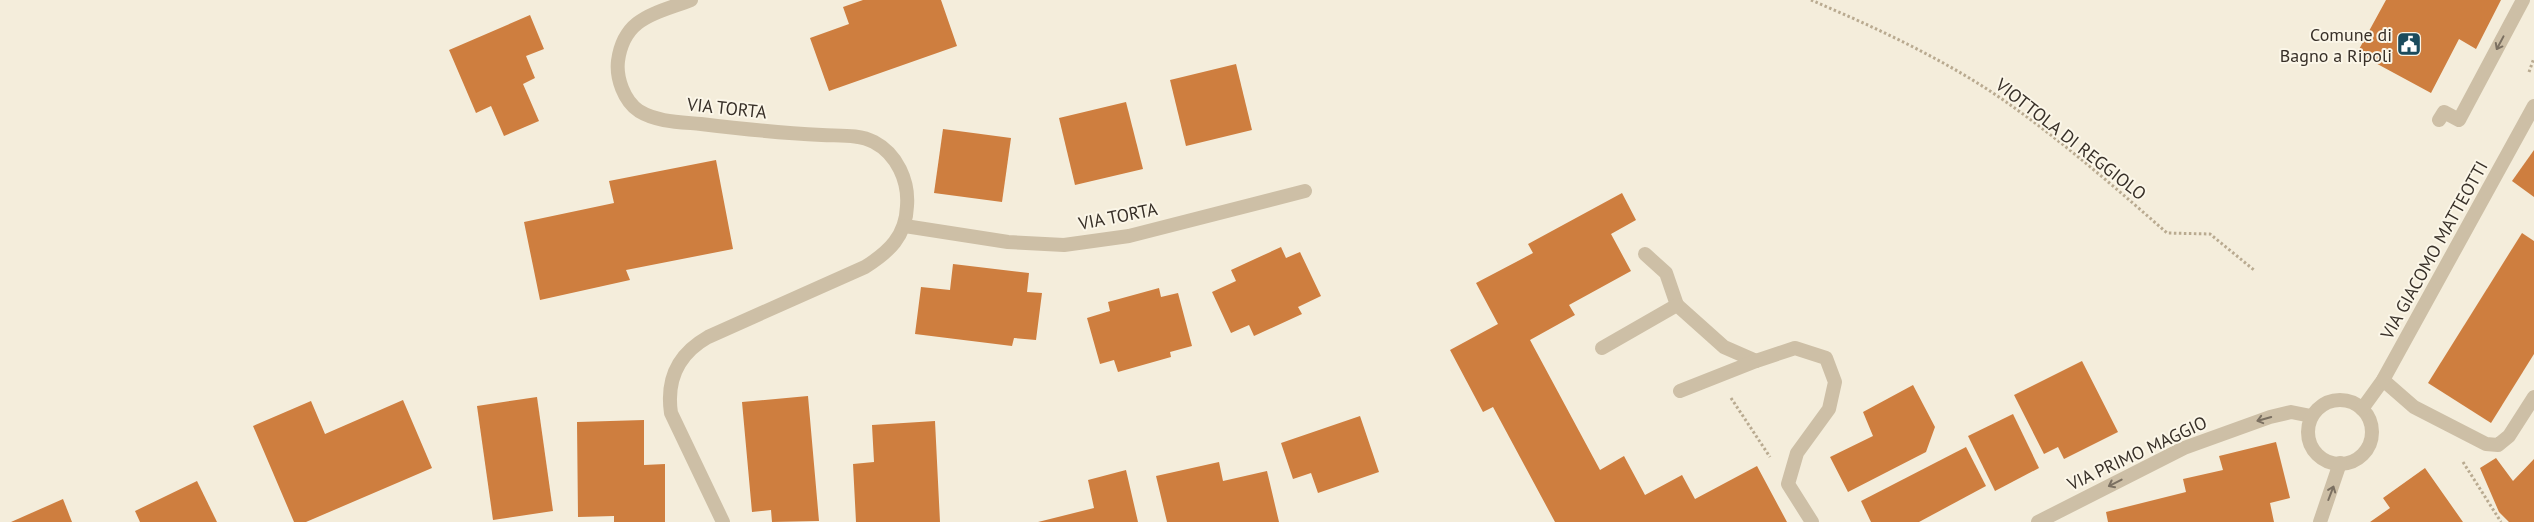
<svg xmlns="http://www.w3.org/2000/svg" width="2534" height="522" viewBox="0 0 2534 522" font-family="'PT Sans',sans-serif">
  <rect width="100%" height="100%" fill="#f4eddb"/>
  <g fill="#ce7e3f">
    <polygon points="863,0 941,0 957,46 829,91 810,38 849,24 843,7"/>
    <polygon points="2386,0 2501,0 2476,49 2459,39 2431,93 2357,53"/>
    <polygon points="530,15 544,49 526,56 535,78 523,84 539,121 504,136 491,106 476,113 449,50"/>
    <polygon points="1236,64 1252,130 1186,146 1170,80"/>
    <polygon points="1126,102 1143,169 1075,185 1059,118"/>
    <polygon points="943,129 1011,138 1002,202 934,193"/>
    <polygon points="2534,150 2534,197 2512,181"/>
    <polygon points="716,160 733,249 626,270 630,280 540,300 524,222 614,203 609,181"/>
    <polygon points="1622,193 1636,220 1611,234 1631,271 1569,305 1575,315 1530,340 1600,470 1624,456 1645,495 1682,475 1695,499 1757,466 1787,522 1555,522 1493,407 1483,412 1450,350 1498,324 1476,283 1533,253 1528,244"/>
    <polygon points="2522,233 2534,241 2534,354 2491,423 2428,383"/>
    <polygon points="1281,247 1286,258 1300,252 1321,296 1298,307 1302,314 1254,336 1249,325 1231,333 1212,292 1236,281 1231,270"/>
    <polygon points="953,264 1029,273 1027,292 1042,293 1036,340 1014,338 1012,346 915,334 921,287 950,290"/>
    <polygon points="1159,288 1161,297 1178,293 1192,346 1170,352 1171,357 1118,372 1114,360 1100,364 1087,318 1110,311 1108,302"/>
    <polygon points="2082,361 2118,432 2064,459 2058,447 2044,454 2014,395"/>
    <polygon points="1913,385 1935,427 1926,452 1848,492 1830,457 1873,436 1863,412"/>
    <polygon points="808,396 819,521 772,522 771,510 752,512 742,402"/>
    <polygon points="537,397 553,511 493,520 477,406"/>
    <polygon points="403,400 432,468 306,522 294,522 253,426 311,401 325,434"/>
    <polygon points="2013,414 2039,468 1995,491 1968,436"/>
    <polygon points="1360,416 1379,472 1318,493 1311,473 1293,479 1281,443"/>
    <polygon points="644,420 644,465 665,464 665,522 614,522 614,516 578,517 577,422"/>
    <polygon points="935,421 940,522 856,522 853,464 874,462 872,425"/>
    <polygon points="2276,442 2290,498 2270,503 2274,522 2108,522 2106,512 2186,492 2183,479 2223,470 2219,456"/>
    <polygon points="1966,447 1986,486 1919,522 1871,522 1861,501"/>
    <polygon points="2496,458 2513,481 2534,459 2534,522 2509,522 2499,512 2480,468"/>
    <polygon points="1219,462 1223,481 1267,471 1279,522 1167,522 1156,476"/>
    <polygon points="2425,468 2463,522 2370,522 2390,508 2383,498"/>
    <polygon points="1126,470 1138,522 1038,522 1094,508 1088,480"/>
    <polygon points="197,481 217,522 140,522 135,511"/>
    <polygon points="63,499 72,522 11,522"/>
  </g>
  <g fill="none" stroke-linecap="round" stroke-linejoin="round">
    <g stroke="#b9aa90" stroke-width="3" stroke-dasharray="2.5 2.5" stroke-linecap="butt">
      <path d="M 1811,0 C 1877,28 1950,62 2009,104 C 2063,142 2117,189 2167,233 L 2210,234 L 2254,270"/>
      <polyline points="2529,72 2534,58"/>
      <polyline points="1731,398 1770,457"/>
      <polyline points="2463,462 2501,522"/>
    </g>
    <polyline stroke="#cdbfa6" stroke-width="14" points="2383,380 2414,407 2486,444 2498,445 2509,436 2534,397"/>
    <g stroke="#cdbfa6" stroke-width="14">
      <path d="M 691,0 C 655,14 624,17 618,61 C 616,78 624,101 639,111 C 657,122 680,122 701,124 C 742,129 782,133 822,135 C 839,136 859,134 874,142 C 897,154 909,181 907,206 C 906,236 889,252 865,267 L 708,337 C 678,354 666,379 671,413 L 723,522"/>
      <polyline points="2439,120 2444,112 2459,120 2523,0"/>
      <polyline points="905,226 1008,242 1064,245 1129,236 1305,191"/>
      <polyline points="1645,254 1666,273 1677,305"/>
      <polyline points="1602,348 1677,305 1724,347 1756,361"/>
      <polyline points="1680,391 1756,361 1795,348 1826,358 1835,382 1829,409 1797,453 1788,484 1812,522"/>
      <polyline points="2038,522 2184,448 2270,417 2291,412 2311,416"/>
    </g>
    <g stroke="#cdbfa6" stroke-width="14">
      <circle cx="2340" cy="432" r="32"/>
      <polyline points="2362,409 2383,380 2534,106"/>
      <polyline points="2320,522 2340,463"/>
    </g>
  </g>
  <defs><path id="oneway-shaft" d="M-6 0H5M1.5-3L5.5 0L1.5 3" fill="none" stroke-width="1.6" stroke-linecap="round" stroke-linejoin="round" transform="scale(1.25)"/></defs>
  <g stroke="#7b7061">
    <use href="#oneway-shaft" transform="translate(2500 43) rotate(118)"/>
    <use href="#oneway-shaft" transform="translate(2264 419) rotate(164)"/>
    <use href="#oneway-shaft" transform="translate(2115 483) rotate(153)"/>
    <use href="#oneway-shaft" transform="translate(2331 493) rotate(-69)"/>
  </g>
  <defs>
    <symbol id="civic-square" viewBox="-11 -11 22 22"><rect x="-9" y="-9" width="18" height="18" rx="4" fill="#1a4b5d" stroke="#fbf6e8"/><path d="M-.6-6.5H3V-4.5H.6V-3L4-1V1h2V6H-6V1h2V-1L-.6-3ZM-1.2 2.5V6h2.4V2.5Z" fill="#fff"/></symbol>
  </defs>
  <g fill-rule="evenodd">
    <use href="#civic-square" x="2395" y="30" width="28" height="28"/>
  </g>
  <g text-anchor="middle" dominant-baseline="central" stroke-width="4" stroke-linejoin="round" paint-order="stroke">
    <g font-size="18" fill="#383028" stroke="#fbf6e8" text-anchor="end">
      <text x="2392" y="34">Comune di<tspan x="2392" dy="21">Bagno a Ripoli</tspan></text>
    </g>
    <g font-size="18" fill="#383028" stroke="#fbf6e8">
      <text transform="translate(727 108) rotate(6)">VIA TORTA</text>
      <text transform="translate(2071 139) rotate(38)">VIOTTOLA DI REGGIOLO</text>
      <text transform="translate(1118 216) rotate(-11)">VIA TORTA</text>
      <text transform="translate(2434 250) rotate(-61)">VIA GIACOMO MATTEOTTI</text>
      <text transform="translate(2137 453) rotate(-25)">VIA PRIMO MAGGIO</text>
    </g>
  </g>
</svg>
